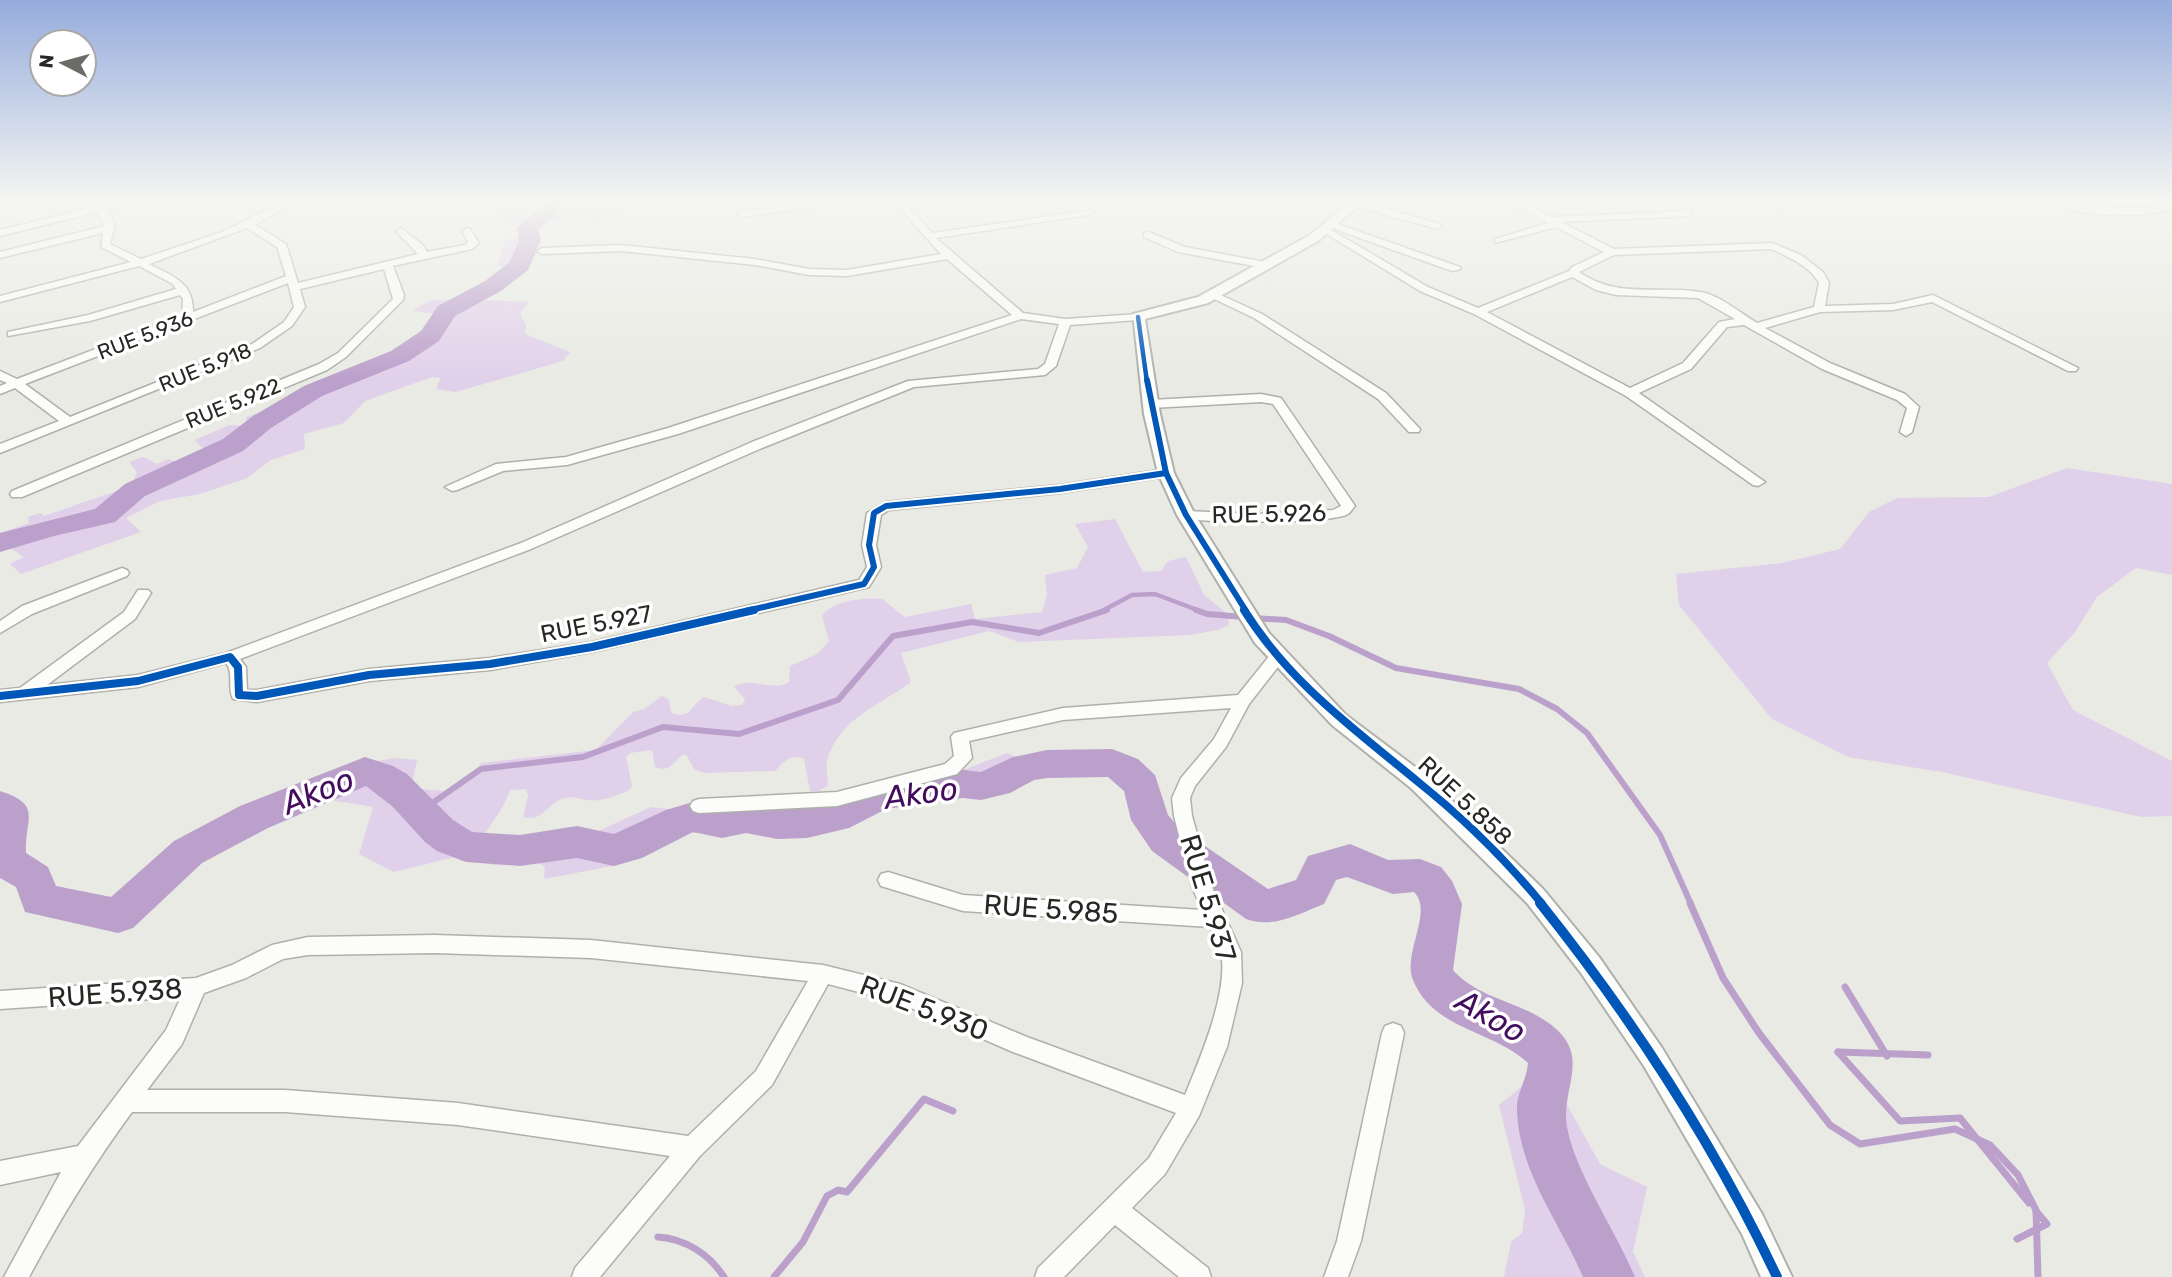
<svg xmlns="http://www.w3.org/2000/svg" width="2172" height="1277" viewBox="0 0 2172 1277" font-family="Rubik,sans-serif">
  <rect width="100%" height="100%" fill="#e8eae3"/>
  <g fill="#e1d0ea">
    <path d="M 505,200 L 592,200 L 588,204 L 596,206 L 634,200 L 617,215 L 596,224 L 590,214 L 544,224 L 542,230 L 531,234 C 539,261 507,278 487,293 L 479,293 L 471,299 L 529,302 L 520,314 L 526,325 L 525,334 L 570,352 L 563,361 L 456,392 L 436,389 L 441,378 L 432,377 L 365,401 L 344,423 L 304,434 L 305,449 L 271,460 L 247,478 L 200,494 L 160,501 L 126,518 L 141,532 L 21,574 L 10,564 L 24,557 L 5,545 L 0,546 L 0,533 L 29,523 L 28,517 L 40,513 L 44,516 L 131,486 L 137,472 L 129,462 L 143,457 L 157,464 L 168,459 L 180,463 L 204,450 L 195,440 L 229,425 L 241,426 L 247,422 L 246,417 L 288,403 L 323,383 L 388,357 L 388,352 L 414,344 L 410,341 L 426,337 L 441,315 L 413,311 C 436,292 443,306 466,297 C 482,290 496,279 509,269 L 498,266 L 504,241 L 526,234 L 522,224 L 509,226 L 496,216 L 501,210 L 499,206 Z"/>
    <polygon points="2067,468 2172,484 2172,575 2136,568 2097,597 2075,632 2047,663 2073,710 2172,761 2172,816 2141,817 1942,772 1848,757 1772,719 1679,605 1676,574 1782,563 1840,549 1869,512 1897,498 1989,497"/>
    <path d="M 1115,519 L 1143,572 L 1161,571 L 1168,561 L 1186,557 L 1204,595 L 1228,614 L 1229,625 L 1217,630 L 1190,635 L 1019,642 L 989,631 L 901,653 L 911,682 C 879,706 843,716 828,757 C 825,764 828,777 828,785 L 819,791 L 810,791 L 804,759 C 791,753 784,762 775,771 L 704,773 L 694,769 L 686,754 C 673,758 673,774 655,767 L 652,750 L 630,753 L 626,757 L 632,786 L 629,790 C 617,796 600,802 587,800 C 579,799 572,796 565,798 C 546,803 545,822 523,817 L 528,796 L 526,789 L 510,790 C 503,810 493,820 483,837 L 555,844 L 585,837 L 651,807 L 695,812 L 744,808 L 782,818 L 800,816 L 860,792 L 966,769 L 1007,753 L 1014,756 L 1011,764 L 940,794 L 830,823 L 806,828 L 731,827 L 686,834 L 617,865 L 544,879 L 545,867 L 536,861 L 493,865 L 459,856 L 394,872 L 359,854 L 373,807 L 324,799 L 346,767 L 394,758 L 417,760 L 411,788 L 454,792 L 482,763 L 596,750 L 633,712 L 644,709 L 662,696 L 669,700 L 671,713 C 691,720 691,705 704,697 L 732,706 L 742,705 L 745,699 L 734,687 C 751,675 771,693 789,682 L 790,666 L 817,654 L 829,641 L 822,616 C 833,600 865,597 882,599 L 905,617 L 971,604 L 975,619 L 1042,612 L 1047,595 L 1045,575 L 1077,568 L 1088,547 L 1075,524 Z"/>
    <polygon points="1546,1067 1600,1164 1647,1187 1633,1252 1645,1277 1504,1277 1511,1242 1522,1233 1525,1210 1499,1105"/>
  </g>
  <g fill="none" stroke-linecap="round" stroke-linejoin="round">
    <polyline stroke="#bca0cc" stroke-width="4.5" points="1102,611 1132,595 1155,594 1200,611"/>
    <g stroke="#bca0cc" stroke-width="6">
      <polyline points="1196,610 1207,614 1243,617"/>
      <polyline points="1253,618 1286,620 1329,636 1396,668 1519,689 1557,709 1587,733 1660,835 1691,904"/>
      <polyline points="421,811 481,769 583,757 663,727 739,734 838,700 893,636 972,622 1039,633 1107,610"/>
    </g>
    <g stroke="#bca0cc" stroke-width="7">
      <polyline points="1690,903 1723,978 1759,1033 1830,1125 1860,1144 1955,1129 1990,1145 2018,1175 2036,1210 2038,1277"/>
      <polyline points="1845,987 1887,1056"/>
      <polyline points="1838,1052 1900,1121 1960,1118 2029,1203"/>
      <polyline points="1838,1052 1928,1055"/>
      <path d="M 658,1237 C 686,1239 709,1254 724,1277"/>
      <polyline points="2017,1239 2047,1224 2036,1211"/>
      <polyline points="774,1277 803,1242 827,1196 838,1190 847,1192 924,1099 953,1111"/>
    </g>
    <g fill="#bca0cc" fill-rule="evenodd">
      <polygon points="541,200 561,200 554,217 538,229 541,240 528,270 501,291 455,316 439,341 409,361 322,396 271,428 243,451 145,496 115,522 54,536 0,552 0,533 95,509 125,484 223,439 253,416 304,386 391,351 421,331 438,306 485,281 510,262 519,240 517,227 538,210"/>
      <path d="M 1112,749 L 1138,759 L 1155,775 L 1168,815 L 1180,829 L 1268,889 L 1296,880 L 1308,856 L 1350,844 L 1388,860 L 1420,859 L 1441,867 L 1452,881 L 1462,904 L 1453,970 C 1482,1003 1533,1002 1562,1035 C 1586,1063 1561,1092 1567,1127 C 1575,1172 1616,1231 1635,1277 L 1583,1277 C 1560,1222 1516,1168 1517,1105 C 1518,1091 1527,1078 1528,1063 C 1493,1030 1433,1030 1413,980 C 1402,953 1434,912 1414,892 L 1393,894 L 1347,877 L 1336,880 L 1324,904 C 1298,914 1274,929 1246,919 L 1152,851 L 1131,820 L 1124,791 L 1108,777 L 1047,778 L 1034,780 L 1010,793 L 981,800 L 963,798 L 886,809 L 849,828 L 807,838 L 777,839 L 746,833 L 722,838 L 693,832 L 642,858 L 614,866 L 577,858 L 520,866 L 466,862 L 437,851 L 425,842 L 392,806 L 366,786 L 268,828 L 202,863 L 133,928 L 118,933 L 25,912 L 16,887 L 0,878 L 0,791 C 44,805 24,819 26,853 L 48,867 L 56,886 L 111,897 L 174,841 L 240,806 L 365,757 L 393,766 L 407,774 L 453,820 L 472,832 L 520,835 L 577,826 L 614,834 L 666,810 L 693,802 L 724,807 L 746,803 L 777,809 L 807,808 L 827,804 L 879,780 L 963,770 L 981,772 L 1013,757 L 1047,750 Z"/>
    </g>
    <defs>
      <g id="minor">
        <path d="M 90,200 L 99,200 L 102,205 L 122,200 L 140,200 L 106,210 L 115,224 L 110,244 L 141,259 L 222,232 L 288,200 L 300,200 L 255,225 L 286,244 L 298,283 L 418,254 L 396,231 L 401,228 L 424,246 L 427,252 L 465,245 L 468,242 L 462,231 L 467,228 L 470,229 L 479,243 L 472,249 L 393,266 L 404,295 L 403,300 L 346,357 L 327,370 L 22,497 L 12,497 L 10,494 L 12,491 L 319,364 L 338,353 L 393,299 L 384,269 L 300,289 L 305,307 L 292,326 L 260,348 L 0,453 L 0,444 L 59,421 L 15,388 L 0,394 L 0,386 L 7,383 L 0,380 L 0,371 L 17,379 L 182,316 L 183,299 L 180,295 L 90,321 L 8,336 L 8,332 L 88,315 L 176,289 L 173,284 L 139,266 L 0,302 L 0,296 L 131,262 L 101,247 L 103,233 L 0,258 L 0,252 L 105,226 L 97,212 L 0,236 L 0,230 L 94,207 ZM 247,228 L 277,247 L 286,276 L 193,312 C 194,283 173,276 149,264 ZM 288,283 L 294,307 L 284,322 L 252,344 L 70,417 L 25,384 Z"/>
        <polygon points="826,200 856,200 743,217 738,214 743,211"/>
        <path d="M 892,200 L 902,200 L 932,233 L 1092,210 L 1094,212 L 1089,215 L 936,238 L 1023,313 L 1065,319 L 1138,314 L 1144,317 L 1138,320 L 1070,325 L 1056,366 L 1045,375 L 914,387 L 762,448 L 531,549 L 240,659 L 246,667 L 247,690 L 257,690 L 369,669 L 490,658 L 592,642 L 859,580 L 867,567 L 862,545 L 867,513 L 886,502 L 1060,485 L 1166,469 L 1171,470 L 1171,476 L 1060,493 L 889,510 L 881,515 L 876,545 L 881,567 L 869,587 L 592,652 L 490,670 L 369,681 L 257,702 L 233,699 C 227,688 234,673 226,663 L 138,687 L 0,702 L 0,690 L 20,688 L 124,612 L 138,590 L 148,590 L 151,593 L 135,619 L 47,685 L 138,675 L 226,653 L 521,543 L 752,442 L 908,381 L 1038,369 L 1045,364 L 1059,324 L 1021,319 L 678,434 L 567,465 L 503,471 L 457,490 L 452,491 L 445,487 L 496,464 L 566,457 L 668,428 L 1012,315 L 947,259 L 847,276 L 809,275 L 755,265 L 621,251 L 542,254 L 537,251 L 542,248 L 621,245 L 755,259 L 809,269 L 847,270 L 941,254 Z"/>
        <path d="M 1506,200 L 1518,200 L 1551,217 L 1691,211 L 1691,215 L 1688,216 L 1561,222 L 1614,249 L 1772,243 L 1801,255 L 1823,272 L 1829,283 L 1825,306 L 1893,304 L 1933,295 L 2078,368 L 2076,371 L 2068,371 L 1932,302 L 1893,310 L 1820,312 L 1765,328 L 1830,363 L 1905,394 L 1919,407 L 1912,432 L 1906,436 L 1900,432 L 1907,408 L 1897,400 L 1822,369 L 1744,325 L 1727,327 L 1691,369 L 1639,393 L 1765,482 L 1758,486 L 1753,485 L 1626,396 L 1474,314 L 1420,291 L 1320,230 L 1328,228 L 1428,287 L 1478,308 L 1569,271 L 1572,267 L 1604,252 L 1556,227 L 1495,243 L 1495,239 L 1548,223 ZM 1771,249 C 1788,257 1809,265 1819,283 L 1814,307 L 1757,323 C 1740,313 1720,295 1700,292 C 1658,285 1617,299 1579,272 L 1614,255 ZM 1572,277 L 1596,290 L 1616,295 L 1698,298 L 1735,319 L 1719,322 L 1683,363 L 1630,388 L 1487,312 Z"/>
        <path d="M 2052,200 L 2114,208 L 2148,208 L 2172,203 L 2172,209 C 2142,218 2078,219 2052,200 Z"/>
        <polygon points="1357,201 1440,224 1442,226 1437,229 1354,206 1354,202"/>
        <polygon points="1332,222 1460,267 1461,269 1452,271 1329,227 1327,225"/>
        <polygon points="1148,232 1185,247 1265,262 1270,265 1265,268 1178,252 1144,237 1144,233"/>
        <polygon points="1212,291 1262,314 1386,393 1420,429 1419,432 1409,432 1378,399 1254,318 1208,296 1207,294"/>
        <path d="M 1261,394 L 1281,398 L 1355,506 C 1353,508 1350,513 1348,514 C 1332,524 1203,523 1181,518 L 1179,515 L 1186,511 L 1257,514 L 1333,510 L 1341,506 L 1273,404 L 1261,402 L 1151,408 L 1145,404 L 1151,400 Z"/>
        <polygon points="122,568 127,570 129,573 127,576 32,614 0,633 0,621 22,606"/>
        <path d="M 1277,653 L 1285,658 L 1249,704 L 1226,747 L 1195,786 L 1190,798 L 1192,816 L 1212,887 L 1241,952 L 1242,983 L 1227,1047 L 1199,1116 L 1165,1174 L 1132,1208 L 1208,1268 L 1211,1277 L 1179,1277 L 1115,1225 L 1064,1277 L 1035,1277 L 1038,1268 L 1149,1158 L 1176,1113 L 1013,1052 L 897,1002 L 828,984 L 772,1085 L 700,1156 L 600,1277 L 572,1277 L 575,1268 L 670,1156 L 458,1125 L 285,1112 L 132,1112 C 93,1165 60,1219 29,1277 L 4,1277 L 61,1172 L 0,1185 L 0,1161 L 78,1146 L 166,1030 L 181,997 L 0,1009 L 0,991 L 196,978 L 232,965 L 272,945 L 308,937 L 435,935 L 591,940 L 823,965 L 900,984 L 1027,1037 L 1185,1095 C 1200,1058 1229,992 1221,952 C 1219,944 1213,935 1210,927 L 963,911 L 881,886 L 878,880 L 881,874 L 888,872 L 963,895 L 1202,910 L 1192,887 L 1174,816 L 1172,798 L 1181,778 L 1214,739 L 1231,708 L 1063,720 L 969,741 L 972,758 L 957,774 L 837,806 L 699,813 L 693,811 L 690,806 L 693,801 L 699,799 L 837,792 L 945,764 L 954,756 L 951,737 L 954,733 L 1063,708 L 1238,695 L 1271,654 ZM 435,953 L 591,958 L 808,981 L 756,1071 L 688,1136 L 458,1103 L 285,1090 L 147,1090 L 182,1044 L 204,993 L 246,978 L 283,959 L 308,955 Z"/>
        <polygon points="1393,1023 1401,1026 1404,1033 1361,1241 1348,1277 1324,1277 1337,1241 1382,1033 1385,1026"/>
      </g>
      <polygon id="tertiary" points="1352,200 1365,200 1318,241 1208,303 1145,319 1160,414 1174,473 1195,515 1269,633 1346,715 1427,776 1543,889 1599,957 1662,1048 1762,1214 1792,1277 1761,1277 1742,1234 1644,1066 1581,973 1527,903 1411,788 1332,725 1255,643 1177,515 1158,473 1144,414 1133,314 1198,297 1310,235"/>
    </defs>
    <use href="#minor" stroke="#afb0ab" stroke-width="3"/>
    <use href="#tertiary" stroke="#afb0ab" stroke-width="4"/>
    <use href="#minor" fill="#fcfcfb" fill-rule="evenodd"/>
    <use href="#tertiary" fill="#fcfcfb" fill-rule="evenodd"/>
    <defs>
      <polyline id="cycleway-far3" points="1138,317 1147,382"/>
      <g id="cycleway-far2">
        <polyline points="1147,380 1166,473 1186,515 1246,611"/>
        <polyline points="746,611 864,584 874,567 869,545 874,513 886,506 1060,489 1166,473"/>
      </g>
      <g id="cycleway-far1">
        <path d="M 1244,610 C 1290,683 1352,727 1417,781 C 1461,816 1506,860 1542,904"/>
        <polyline points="0,696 138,681 230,657 238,667 239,695 257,696 369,675 490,664 592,647 754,610"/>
      </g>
      <path id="cycleway" d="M 1540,903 C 1632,1018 1714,1144 1777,1277"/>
    </defs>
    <use href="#cycleway-far3" stroke="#fff" stroke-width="7"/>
    <use href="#cycleway-far2" stroke="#fff" stroke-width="10"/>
    <use href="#cycleway-far1" stroke="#fff" stroke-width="12"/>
    <use href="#cycleway" stroke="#fff" stroke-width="14"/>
    <use href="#cycleway-far3" stroke="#0057b8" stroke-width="4.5"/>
    <use href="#cycleway-far2" stroke="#0057b8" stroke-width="6"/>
    <use href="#cycleway-far1" stroke="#0057b8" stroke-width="8"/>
    <use href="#cycleway" stroke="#0057b8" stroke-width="10"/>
  </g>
  <linearGradient id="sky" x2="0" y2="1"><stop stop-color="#96acdd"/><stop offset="0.53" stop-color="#f5f6f2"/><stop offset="1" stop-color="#f5f6f2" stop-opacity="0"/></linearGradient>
  <rect width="2172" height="379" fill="url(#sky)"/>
  <g text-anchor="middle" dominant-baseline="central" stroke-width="7" stroke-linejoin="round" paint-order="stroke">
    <g font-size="21" fill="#272824" stroke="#fff">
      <text transform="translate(145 335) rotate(-21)">RUE 5.936</text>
      <text transform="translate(205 367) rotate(-22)">RUE 5.918</text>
      <text transform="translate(233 403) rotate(-22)">RUE 5.922</text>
    </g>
    <g font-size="24" fill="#272824" stroke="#fff">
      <text transform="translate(1269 514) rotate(-1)">RUE 5.926</text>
      <text transform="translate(596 624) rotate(-11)">RUE 5.927</text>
      <text transform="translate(1465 801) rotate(43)">RUE 5.858</text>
    </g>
    <g font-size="28" fill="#272824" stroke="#fff">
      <text transform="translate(1208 898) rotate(73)">RUE 5.937</text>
      <text transform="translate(1051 909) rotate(4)">RUE 5.985</text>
      <text transform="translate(115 993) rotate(-4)">RUE 5.938</text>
      <text transform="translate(924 1008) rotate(21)">RUE 5.930</text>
    </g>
    <g font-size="32" font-style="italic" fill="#430c5c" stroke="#fff">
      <text transform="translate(318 791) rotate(-22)">Akoo</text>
      <text transform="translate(921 793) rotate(-8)">Akoo</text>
      <text transform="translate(1491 1016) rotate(30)">Akoo</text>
    </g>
  </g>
  <g transform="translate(63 63) rotate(276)"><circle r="33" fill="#ffffff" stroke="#a9a9a7" stroke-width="2"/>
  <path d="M0-5L12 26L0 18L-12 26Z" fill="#6b6c67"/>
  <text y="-10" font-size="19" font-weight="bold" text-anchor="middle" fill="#272824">N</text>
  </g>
</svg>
